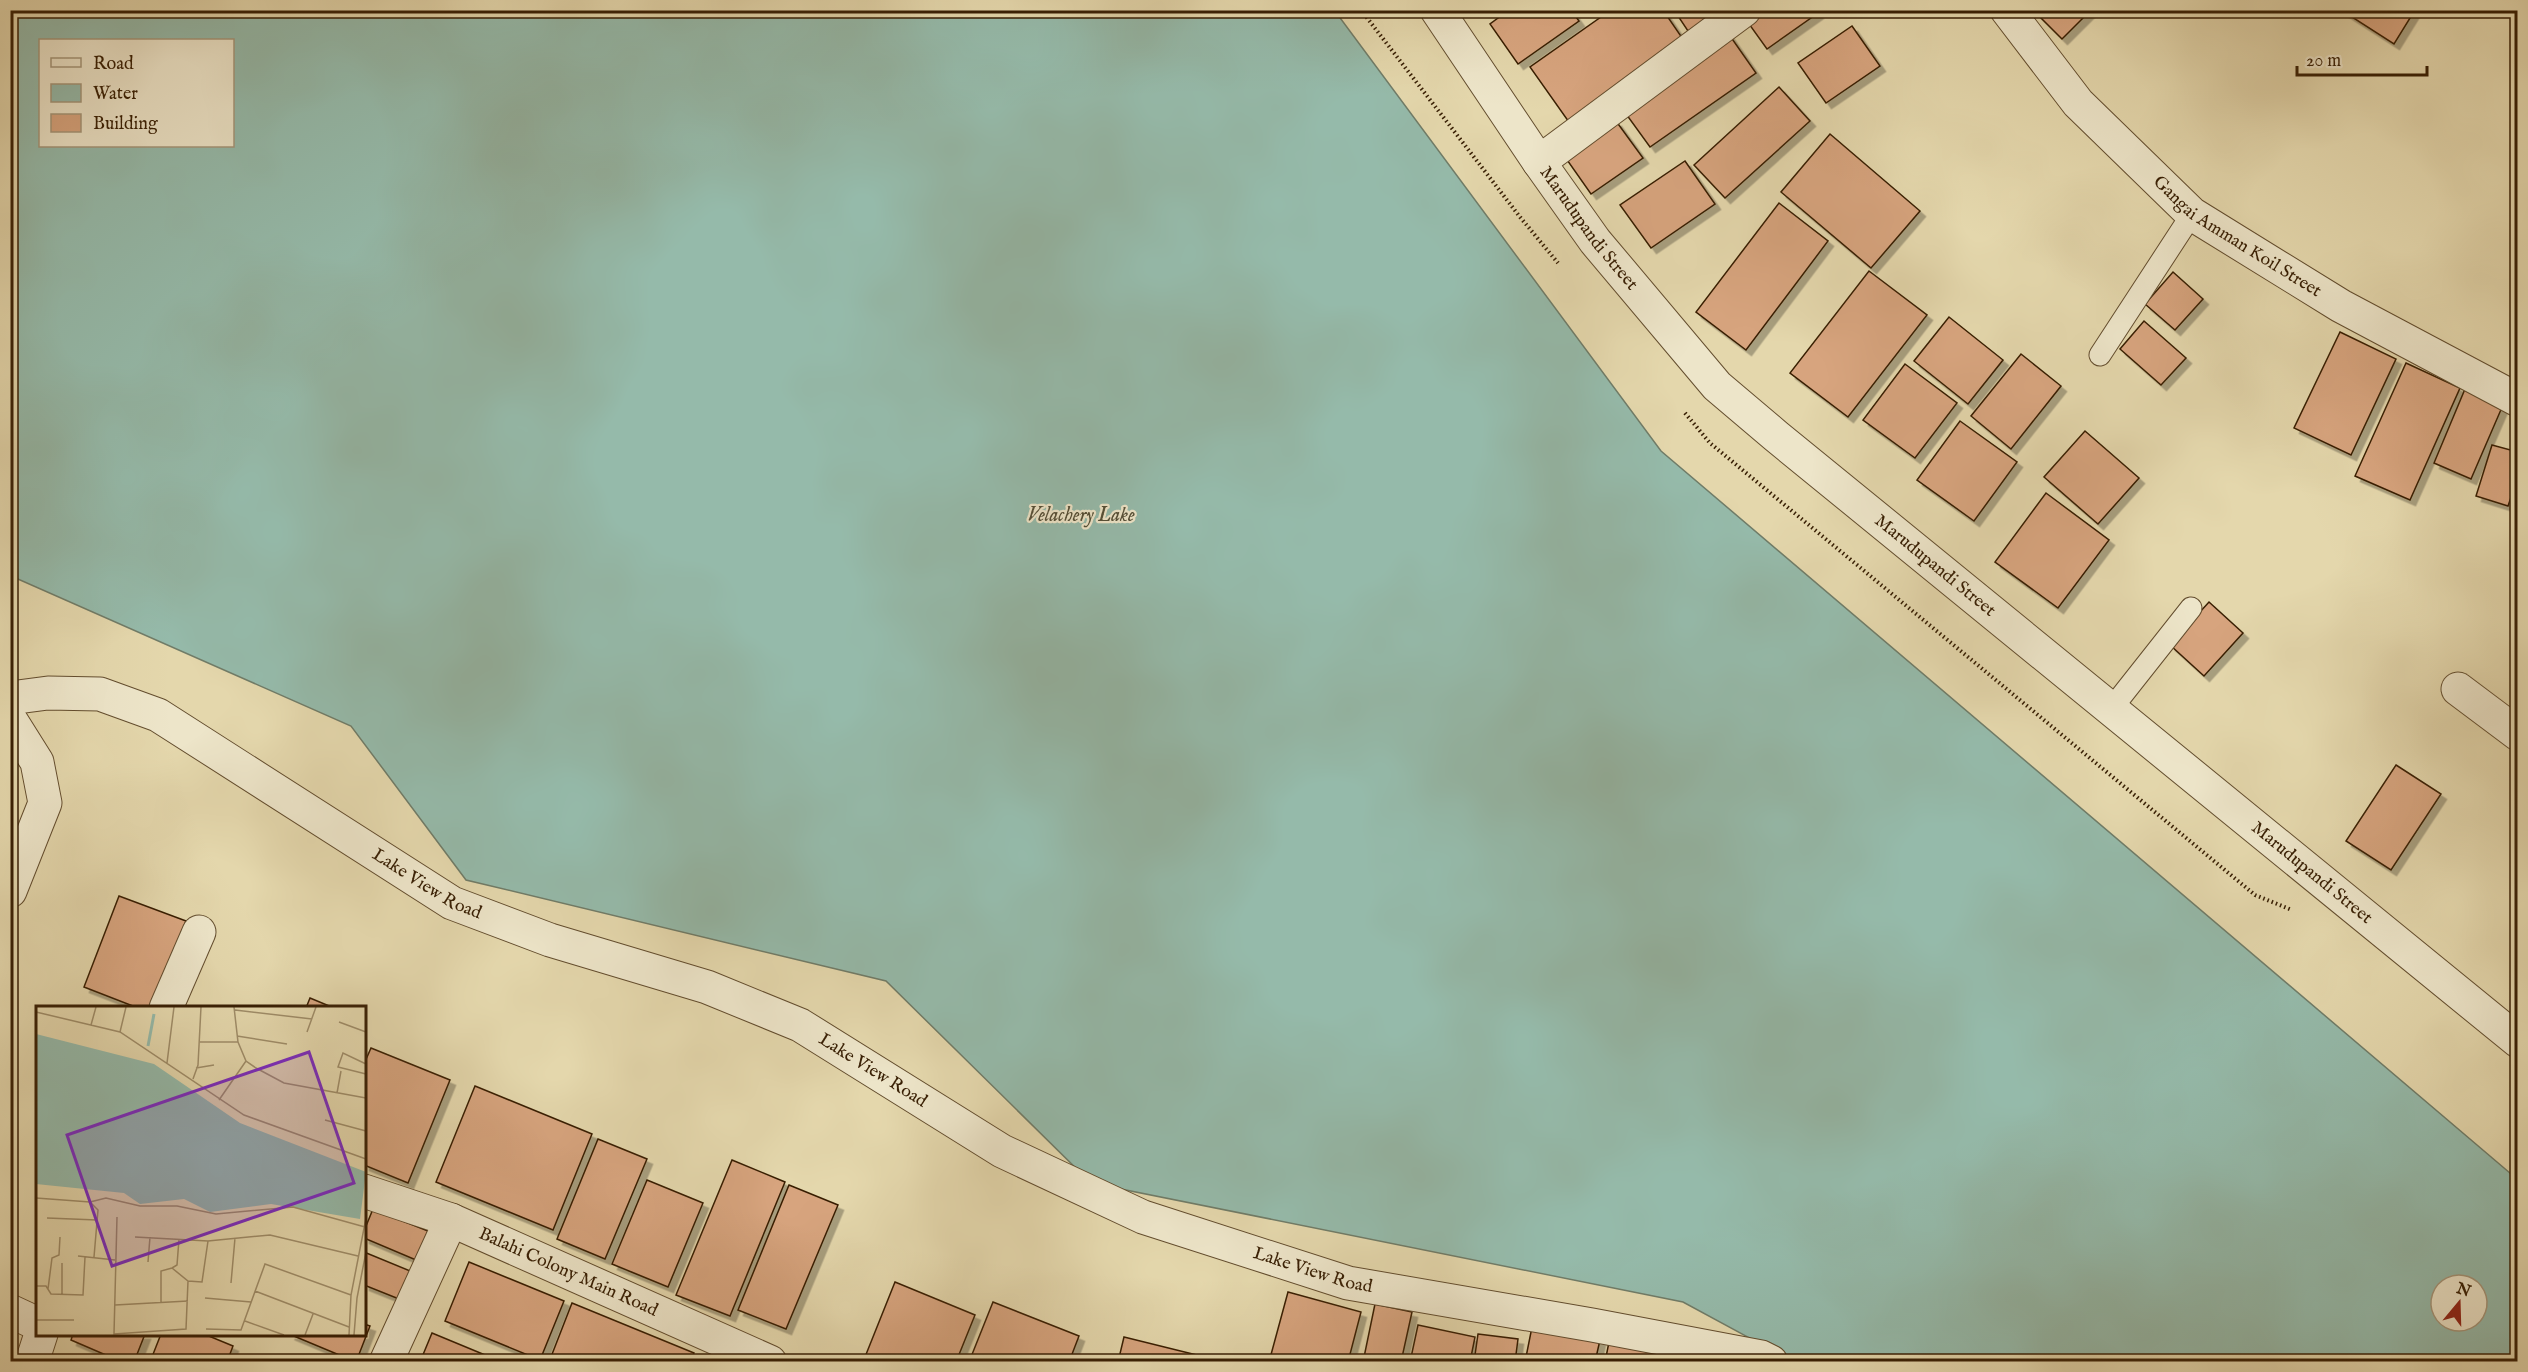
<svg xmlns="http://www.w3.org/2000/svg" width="2528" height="1372" viewBox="0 0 2528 1372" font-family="'IM FELL English',serif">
  <defs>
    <filter id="shadow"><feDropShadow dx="5.5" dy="5.5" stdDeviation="0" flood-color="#0004"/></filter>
  </defs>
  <rect width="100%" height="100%" fill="#e4d7ac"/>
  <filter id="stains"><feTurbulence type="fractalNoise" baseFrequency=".00333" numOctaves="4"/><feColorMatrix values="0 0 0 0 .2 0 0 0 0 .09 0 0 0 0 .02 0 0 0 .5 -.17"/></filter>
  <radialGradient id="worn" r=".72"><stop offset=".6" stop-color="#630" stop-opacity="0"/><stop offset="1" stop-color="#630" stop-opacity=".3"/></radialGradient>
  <path fill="#95baaa" stroke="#707c68" stroke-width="1.5" fill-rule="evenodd" d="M 11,11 L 1335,11 L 1661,451 L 2517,1179 L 2517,1361 L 1792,1361 L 1683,1302 L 1091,1183 L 886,981 L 466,880 L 351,726 L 11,576 ZM 40,40 L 232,40 L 232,146 L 40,146 ZM 2441,1285 L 2477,1285 L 2477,1321 L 2441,1321 Z"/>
  <g fill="#d7a47e" stroke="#381f04" stroke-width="1.5" filter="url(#shadow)">
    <polygon points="1509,10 1571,10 1579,21 1518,64 1490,24"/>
    <polygon points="1611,10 1663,10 1687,45 1571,125 1530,67"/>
    <polygon points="1674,10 1719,10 1688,31"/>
    <polygon points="1753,10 1816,10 1818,13 1767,49 1744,17"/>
    <polygon points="2033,10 2091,10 2062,39"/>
    <polygon points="2341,10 2415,10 2394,44"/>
    <polygon points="1852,26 1880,66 1826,103 1798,63"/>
    <polygon points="1728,33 1756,73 1650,147 1621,107"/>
    <polygon points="1779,87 1810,121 1725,198 1694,165"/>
    <polygon points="1616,121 1643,158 1591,194 1565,157"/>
    <polygon points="1830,134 1920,211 1871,268 1781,192"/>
    <polygon points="1685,161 1715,204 1651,248 1620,205"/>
    <polygon points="1779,203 1828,241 1746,350 1696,312"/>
    <polygon points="1869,271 1927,315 1848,417 1790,373"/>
    <polygon points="2173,272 2203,299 2175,330 2145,304"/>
    <polygon points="1949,317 2003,360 1968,404 1914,361"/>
    <polygon points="2144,321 2186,358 2161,385 2120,349"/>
    <polygon points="2340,332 2396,359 2351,455 2294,428"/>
    <polygon points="2021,354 2061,386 2011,449 1971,416"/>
    <polygon points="2406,363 2460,388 2410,500 2355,476"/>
    <polygon points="1905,364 1957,403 1915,458 1863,420"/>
    <polygon points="2465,389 2503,405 2471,479 2434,463"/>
    <polygon points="1960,421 2017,462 1974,521 1917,480"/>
    <polygon points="2085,431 2139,478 2098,524 2044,477"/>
    <polygon points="2492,445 2518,452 2518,477 2508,506 2476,496"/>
    <polygon points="2046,493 2109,540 2058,608 1995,562"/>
    <polygon points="2209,602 2243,633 2204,676 2170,645"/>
    <polygon points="2396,765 2441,794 2391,870 2346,841"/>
    <polygon points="119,896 186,921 152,1008 138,1008 84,987"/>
    <polygon points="310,998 334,1008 306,1008"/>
    <polygon points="371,1048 450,1080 408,1183 364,1165 364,1064"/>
    <polygon points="475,1086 592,1134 553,1230 436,1182"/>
    <polygon points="598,1139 647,1159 605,1259 557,1239"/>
    <polygon points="732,1160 785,1182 730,1316 676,1295"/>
    <polygon points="647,1180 703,1203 668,1287 612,1264"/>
    <polygon points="789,1185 838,1205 786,1329 738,1310"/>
    <polygon points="373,1209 428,1231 416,1260 364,1238 364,1231"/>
    <polygon points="364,1252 415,1273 404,1301 364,1285"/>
    <polygon points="469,1262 564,1301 540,1360 445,1321"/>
    <polygon points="895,1282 975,1315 956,1362 863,1362"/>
    <polygon points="1288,1292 1361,1312 1348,1362 1269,1362"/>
    <polygon points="993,1302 1079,1336 1069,1362 969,1362"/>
    <polygon points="572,1303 694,1353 691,1362 549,1362"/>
    <polygon points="1375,1304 1412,1312 1401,1362 1363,1362"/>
    <polygon points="364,1324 370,1326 356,1362 289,1334 364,1334"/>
    <polygon points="1418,1325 1475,1337 1470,1362 1410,1362"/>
    <polygon points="1532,1327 1600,1340 1595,1362 1525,1362"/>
    <polygon points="1611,1332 1690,1348 1687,1362 1605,1362"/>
    <polygon points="432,1333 502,1362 420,1362"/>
    <polygon points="73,1334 145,1334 134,1362 122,1362 71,1340"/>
    <polygon points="161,1334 204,1334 233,1346 227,1362 150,1362"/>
    <polygon points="1478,1334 1518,1339 1515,1362 1474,1362"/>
    <polygon points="1124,1337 1225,1362 1118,1362"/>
  </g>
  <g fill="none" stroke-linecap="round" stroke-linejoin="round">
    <defs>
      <g id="service">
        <polyline points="2100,355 2192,214"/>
        <polyline points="2112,708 2191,608"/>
      </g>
      <g id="minor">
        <path id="s1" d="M 2007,10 L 2078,103 L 2192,214 L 2341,306 L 2518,400"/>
        <polyline points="1539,162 1744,10"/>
        <polyline points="2458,689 2518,734"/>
        <path id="s2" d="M 10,698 L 48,693 L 100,694 L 158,715 L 452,903 L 550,940 L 707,987 L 800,1025 L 1002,1151 L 1143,1217 L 1348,1283 L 1592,1325 L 1761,1357 L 1771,1362"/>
        <polyline points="10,719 37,762 45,803 10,891"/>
        <polyline points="166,1008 199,932"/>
        <path id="s3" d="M 364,1191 L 451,1220 L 770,1362"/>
        <polyline points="10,1311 38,1324"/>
        <polyline points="32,1362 41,1334"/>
        <polyline points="386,1362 451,1220"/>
      </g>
      <g id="tertiary">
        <path id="s4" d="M 1437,10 L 1539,162 L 1595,241 L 1717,386 L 1776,436 L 2518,1041"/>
      </g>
    </defs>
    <use href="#service" stroke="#634d2e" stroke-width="23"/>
    <use href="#minor" stroke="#634d2e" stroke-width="35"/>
    <use href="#tertiary" stroke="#634d2e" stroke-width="35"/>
    <g stroke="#381f04" stroke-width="4" stroke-dasharray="1.5 3" stroke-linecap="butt">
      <polyline points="1361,10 1520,217 1558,263"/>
      <polyline points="1685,413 1710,443 2255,895 2292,910"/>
    </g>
    <use href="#service" stroke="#ede5c9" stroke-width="21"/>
    <use href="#minor" stroke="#ede5c9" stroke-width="33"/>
    <use href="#tertiary" stroke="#ede5c9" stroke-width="33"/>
  </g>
  <g text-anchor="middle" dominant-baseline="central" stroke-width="4.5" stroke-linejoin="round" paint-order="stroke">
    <g font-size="18" fill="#381f04" stroke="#ede5c9">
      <text stroke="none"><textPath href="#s4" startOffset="266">Marudupandi Street</textPath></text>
      <text stroke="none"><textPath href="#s1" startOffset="326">Gangai Amman Koil Street</textPath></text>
      <text stroke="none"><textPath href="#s4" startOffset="752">Marudupandi Street</textPath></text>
      <text stroke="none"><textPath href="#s4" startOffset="1238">Marudupandi Street</textPath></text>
      <text stroke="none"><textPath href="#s2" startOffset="470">Lake View Road</textPath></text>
      <text stroke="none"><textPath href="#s2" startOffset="956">Lake View Road</textPath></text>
      <text stroke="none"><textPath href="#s2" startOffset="1442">Lake View Road</textPath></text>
      <text stroke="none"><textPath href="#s3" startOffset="220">Balahi Colony Main Road</textPath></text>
    </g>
    <g font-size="20" font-style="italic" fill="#544e36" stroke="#ede5c9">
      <text x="1081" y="515">Velachery Lake</text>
    </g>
  </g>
  <g transform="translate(36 1006)">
    <rect width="330" height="330" fill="#e4d7ac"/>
    <path d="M 0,28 L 118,58 L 204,117 L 330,166 L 324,213 L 235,198 L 174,206 L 148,193 L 104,198 L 88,187 L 0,178 Z" fill="#95baaa"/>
    <path fill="none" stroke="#95baaa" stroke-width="3" d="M 112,40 L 118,8"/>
    <path fill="none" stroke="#9f8d69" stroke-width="1.5" d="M 198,1 L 202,36 L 210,55 L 220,62 L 248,77 L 330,92M 199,4 L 276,13M 0,6 L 84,26 L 208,109 L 330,153M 303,16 L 330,26M 55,19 L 60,1M 84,26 L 90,1M 271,26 L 280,1M 201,30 L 251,38M 164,36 L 202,36M 131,57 L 138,1M 330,58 L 307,47 L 302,61 L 330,68M 160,62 L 178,59M 157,73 L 162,59 L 165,1M 301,87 L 305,65M 183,94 L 210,55M 289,114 L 330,125M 0,192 L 54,196 L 70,192 L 104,200 L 141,200 L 180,208 L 257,201 L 329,221M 54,196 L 62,204 L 58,251M 81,211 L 78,328 L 150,323 L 152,275M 11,212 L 61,214M 99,231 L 172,235 L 234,229 L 322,250M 42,250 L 79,254M 112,256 L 114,231M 136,262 L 152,275 L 166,276 L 172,235M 136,262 L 141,259 L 143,233M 195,277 L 199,232M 0,280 L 10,280 L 15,288 L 47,289 L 49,251M 12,283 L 16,252 L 23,249 L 24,231M 219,285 L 313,321M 26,289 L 26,257M 169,292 L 215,296M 125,297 L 125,265 L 136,262M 79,299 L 152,295M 0,314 L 38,314M 209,315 L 248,329M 170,323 L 205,324 L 229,258 L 315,289M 269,329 L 277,308M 313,329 L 315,289 L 330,212M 318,329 L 321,292 L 330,246"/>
    <path fill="#7b2cbf" fill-opacity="0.15" stroke="#7b2cbf" stroke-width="3" d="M 273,46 L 318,177 L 76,260 L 31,129 Z"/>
    <rect width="330" height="330" fill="none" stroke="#381f04" stroke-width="3"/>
  </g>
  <rect width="2528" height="1372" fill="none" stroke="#e4d7ac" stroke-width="36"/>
  <rect x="12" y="12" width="2504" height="1348" fill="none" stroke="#381f04" stroke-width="3"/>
  <rect x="18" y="18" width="2492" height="1336" fill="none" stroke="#381f04" stroke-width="1.5"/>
  <rect x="39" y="39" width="195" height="108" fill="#ede5c9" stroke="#a5967a" stroke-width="1.5"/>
  <rect x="51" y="58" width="30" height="9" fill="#ede5c9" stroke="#a5967a" stroke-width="1.5"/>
  <text x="93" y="69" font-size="18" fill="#381f04">Road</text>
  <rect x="51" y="84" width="30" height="18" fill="#95baaa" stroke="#a5967a" stroke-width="1.5"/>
  <text x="93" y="99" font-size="18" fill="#381f04">Water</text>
  <rect x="51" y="114" width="30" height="18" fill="#d7a47e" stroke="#a5967a" stroke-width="1.5"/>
  <text x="93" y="129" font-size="18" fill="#381f04">Building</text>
  <g transform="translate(2459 1303) rotate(19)"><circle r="28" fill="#ede5c9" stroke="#a5967a" stroke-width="1.5"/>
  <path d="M0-4.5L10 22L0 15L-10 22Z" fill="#8f2418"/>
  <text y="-9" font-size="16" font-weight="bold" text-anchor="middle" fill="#381f04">N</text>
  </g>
  <path d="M2297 66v9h130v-9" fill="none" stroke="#381f04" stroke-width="3"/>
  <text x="2306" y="66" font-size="18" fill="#381f04" stroke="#ede5c9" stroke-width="4.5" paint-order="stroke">20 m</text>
  <rect width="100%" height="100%" filter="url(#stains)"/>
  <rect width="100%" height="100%" fill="url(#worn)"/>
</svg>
